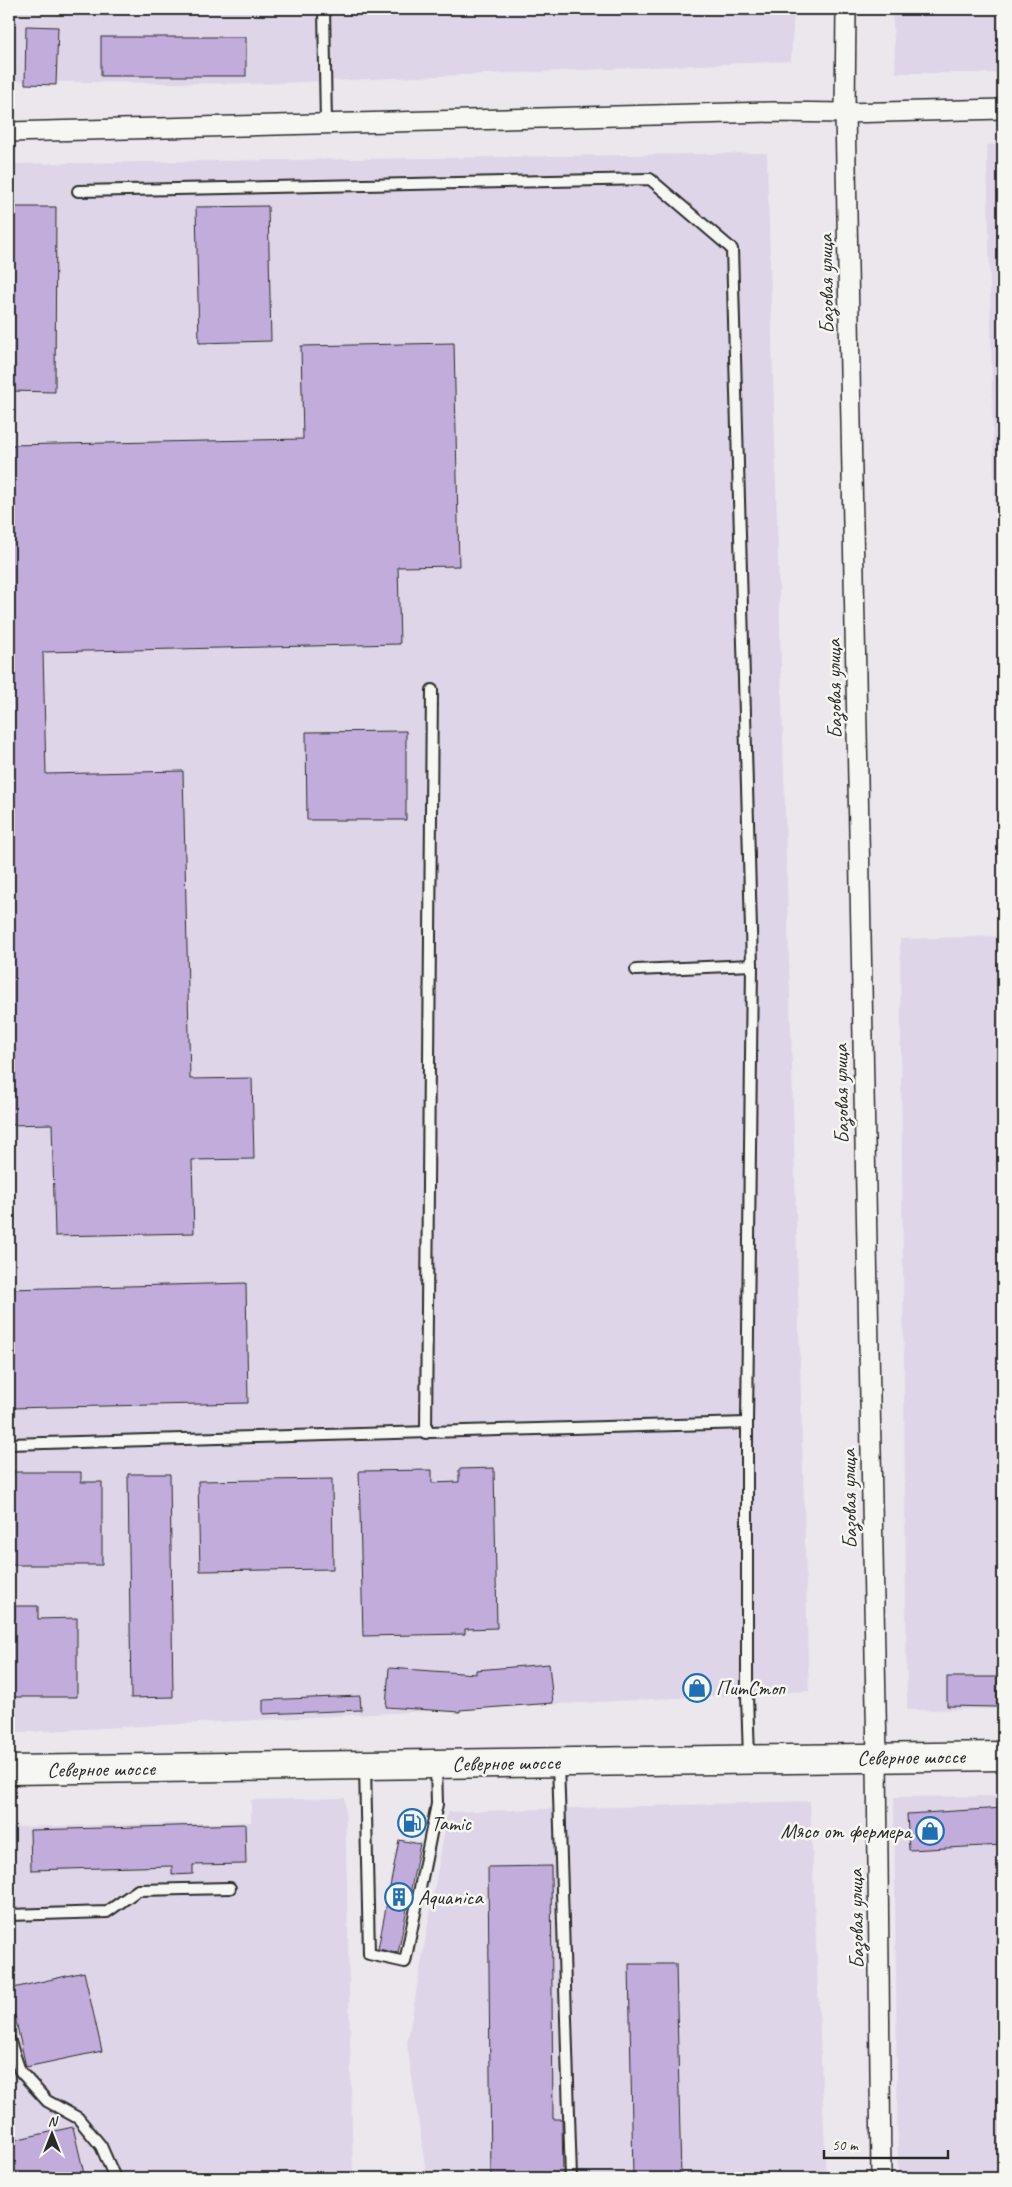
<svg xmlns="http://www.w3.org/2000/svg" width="1012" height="2187" viewBox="0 0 1012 2187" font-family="Caveat,sans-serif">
  <rect width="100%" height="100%" fill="#ebe7ed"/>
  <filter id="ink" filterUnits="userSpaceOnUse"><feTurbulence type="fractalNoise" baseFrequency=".02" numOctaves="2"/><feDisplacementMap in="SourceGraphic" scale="10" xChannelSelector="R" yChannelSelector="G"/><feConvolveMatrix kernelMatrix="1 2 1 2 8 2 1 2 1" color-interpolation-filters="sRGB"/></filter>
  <g filter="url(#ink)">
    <g fill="#ded5e8">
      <polygon points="9,9 794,9 791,61 256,84 9,81"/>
      <polygon points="892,9 1003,9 1003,73 896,73"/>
      <polygon points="1003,144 1003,905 987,145"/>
      <polygon points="767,153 809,1691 9,1733 9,164"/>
      <polygon points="1003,936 1003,1709 907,1710 900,939"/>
      <polygon points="1003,1796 1003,2178 898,2178 894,1797"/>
      <polygon points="345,1798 353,2178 9,2178 9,1827 251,1822 251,1800"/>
      <polygon points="810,1801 826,2178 427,2178 407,2044 448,1812"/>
    </g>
    <g fill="#c1acdb" stroke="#2b2b2b">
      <polygon points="26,26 58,27 56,85 25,84"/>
      <rect x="101" y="37" width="145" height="39"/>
      <polygon points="268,206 271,341 199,343 196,207"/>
      <polygon points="9,207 56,207 55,392 9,391"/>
      <polygon points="454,343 459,566 398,567 400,644 43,652 46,774 183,771 190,1079 252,1078 254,1159 192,1160 194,1233 55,1236 52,1124 9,1125 9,445 303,439 301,346"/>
      <polygon points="406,731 406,820 307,820 306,732"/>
      <polygon points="246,1283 248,1403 9,1408 9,1289"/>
      <polygon points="494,1468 497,1628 465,1629 465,1634 363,1636 359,1471 432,1470 432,1483 459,1482 459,1469"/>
      <polygon points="9,1472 81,1472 81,1482 102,1482 102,1565 9,1565"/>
      <polygon points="128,1474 170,1474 173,1697 131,1698"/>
      <polygon points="332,1479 333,1569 200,1571 198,1481"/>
      <polygon points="15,1606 38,1606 38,1619 77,1618 77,1697 9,1697 9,1619 15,1619"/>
      <polygon points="549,1664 553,1703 460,1710 460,1712 386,1707 389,1668 476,1674 476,1670"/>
      <polygon points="947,1677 997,1677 997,1707 947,1706"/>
      <polygon points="360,1696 361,1710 263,1714 263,1700"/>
      <polygon points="1003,1808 1003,1845 909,1850 907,1814"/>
      <polygon points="245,1824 246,1864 193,1865 193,1874 172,1875 172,1866 31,1870 30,1830"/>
      <polygon points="399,1840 420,1844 398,1953 378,1949"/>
      <polygon points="551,1866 553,2119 562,2119 563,2178 491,2178 488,1867"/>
      <polygon points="629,1964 676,1964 681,2178 633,2178"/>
      <polygon points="84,1972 102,2051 26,2067 9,1989"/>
      <polygon points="73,2127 85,2178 9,2178 9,2141"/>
    </g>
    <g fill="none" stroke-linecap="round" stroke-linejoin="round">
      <defs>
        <g id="lane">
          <polyline points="324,9 326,124"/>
          <polyline points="78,191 650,179 732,249 752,965 747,1423 747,1695 749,1758"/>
          <polyline points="636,970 752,965"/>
          <polyline points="426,1433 432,690"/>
          <polyline points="9,1444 747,1423"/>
          <polyline points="558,1763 571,2178"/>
          <polyline points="365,1766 369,1954 405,1962 437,1804 436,1765"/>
          <polyline points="9,1915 107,1912 138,1890 230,1888"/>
          <polyline points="9,2039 20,2071 47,2101 78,2118 101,2146 115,2178"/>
        </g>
        <g id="street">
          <polyline points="846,9 845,113 877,1758 881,2178"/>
          <polyline points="9,132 773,112 845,113 1003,109"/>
        </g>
        <polyline id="secondary" points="9,1770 1003,1756"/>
      </defs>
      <use href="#lane" stroke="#2b2b2b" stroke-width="14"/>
      <use href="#street" stroke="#2b2b2b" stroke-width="22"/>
      <use href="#secondary" stroke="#2b2b2b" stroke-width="31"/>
      <use href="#lane" stroke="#f6f6f2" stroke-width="10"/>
      <use href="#street" stroke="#f6f6f2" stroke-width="19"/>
      <use href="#secondary" stroke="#f6f6f2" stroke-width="28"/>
    </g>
  </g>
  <defs>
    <symbol id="shop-ring" viewBox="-11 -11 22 22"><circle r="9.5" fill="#f6f6f2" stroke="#1f6fb2" stroke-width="1.5"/><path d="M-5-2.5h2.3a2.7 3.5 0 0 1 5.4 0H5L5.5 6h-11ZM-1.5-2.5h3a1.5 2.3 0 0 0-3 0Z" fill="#1f6fb2"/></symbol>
    <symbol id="fuel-ring" viewBox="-11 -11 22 22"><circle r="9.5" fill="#f6f6f2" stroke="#1f6fb2" stroke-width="1.5"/><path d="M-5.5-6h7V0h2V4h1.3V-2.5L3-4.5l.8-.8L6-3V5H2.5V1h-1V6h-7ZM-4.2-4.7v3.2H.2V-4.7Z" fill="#1f6fb2"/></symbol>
    <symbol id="building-ring" viewBox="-11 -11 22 22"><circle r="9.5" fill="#f6f6f2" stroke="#1f6fb2" stroke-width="1.5"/><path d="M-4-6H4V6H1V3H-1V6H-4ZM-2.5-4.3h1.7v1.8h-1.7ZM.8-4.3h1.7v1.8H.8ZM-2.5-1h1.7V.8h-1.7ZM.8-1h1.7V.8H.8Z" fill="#1f6fb2"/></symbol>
  </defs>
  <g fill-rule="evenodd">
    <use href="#shop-ring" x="681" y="1672" width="32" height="32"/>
    <use href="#fuel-ring" x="396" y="1807" width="32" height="32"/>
    <use href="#shop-ring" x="914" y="1815" width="32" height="32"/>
    <use href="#building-ring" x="383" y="1881" width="32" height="32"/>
  </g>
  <g text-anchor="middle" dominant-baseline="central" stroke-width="5" stroke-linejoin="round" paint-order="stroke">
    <g font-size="21" fill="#2b2b2b" stroke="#f6f6f2">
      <text transform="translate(826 284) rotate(-91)">Базовая улица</text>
      <text transform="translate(834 689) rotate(-91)">Базовая улица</text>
      <text transform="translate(841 1094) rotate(-91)">Базовая улица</text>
      <text transform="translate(849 1499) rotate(-91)">Базовая улица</text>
      <text transform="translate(911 1757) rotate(-1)">Северное шоссе</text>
      <text transform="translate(506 1763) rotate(-1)">Северное шоссе</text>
      <text transform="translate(101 1769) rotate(-1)">Северное шоссе</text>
      <text transform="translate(856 1919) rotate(-91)">Базовая улица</text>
    </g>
    <g font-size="21" fill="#2b2b2b" stroke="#f6f6f2" text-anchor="start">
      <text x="716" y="1688">ПитСтоп</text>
      <text x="431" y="1823">Tamic</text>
      <text x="911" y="1831" text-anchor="end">Мясо от фермера</text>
      <text x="418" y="1897">Aquanica</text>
    </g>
  </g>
  <rect width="1012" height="2187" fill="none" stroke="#f6f6f2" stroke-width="30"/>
  <rect x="15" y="15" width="982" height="2157" fill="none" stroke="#2b2b2b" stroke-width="2" filter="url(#ink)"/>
  <g transform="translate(52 2134)" stroke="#f6f6f2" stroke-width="4" paint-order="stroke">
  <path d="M0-4L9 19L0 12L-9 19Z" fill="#2b2b2b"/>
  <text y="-8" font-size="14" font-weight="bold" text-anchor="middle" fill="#2b2b2b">N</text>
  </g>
  <path d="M824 2150v8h124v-8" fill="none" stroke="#2b2b2b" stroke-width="2.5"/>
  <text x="832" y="2150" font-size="15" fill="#2b2b2b" stroke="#f6f6f2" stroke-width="4" paint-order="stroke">50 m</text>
</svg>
